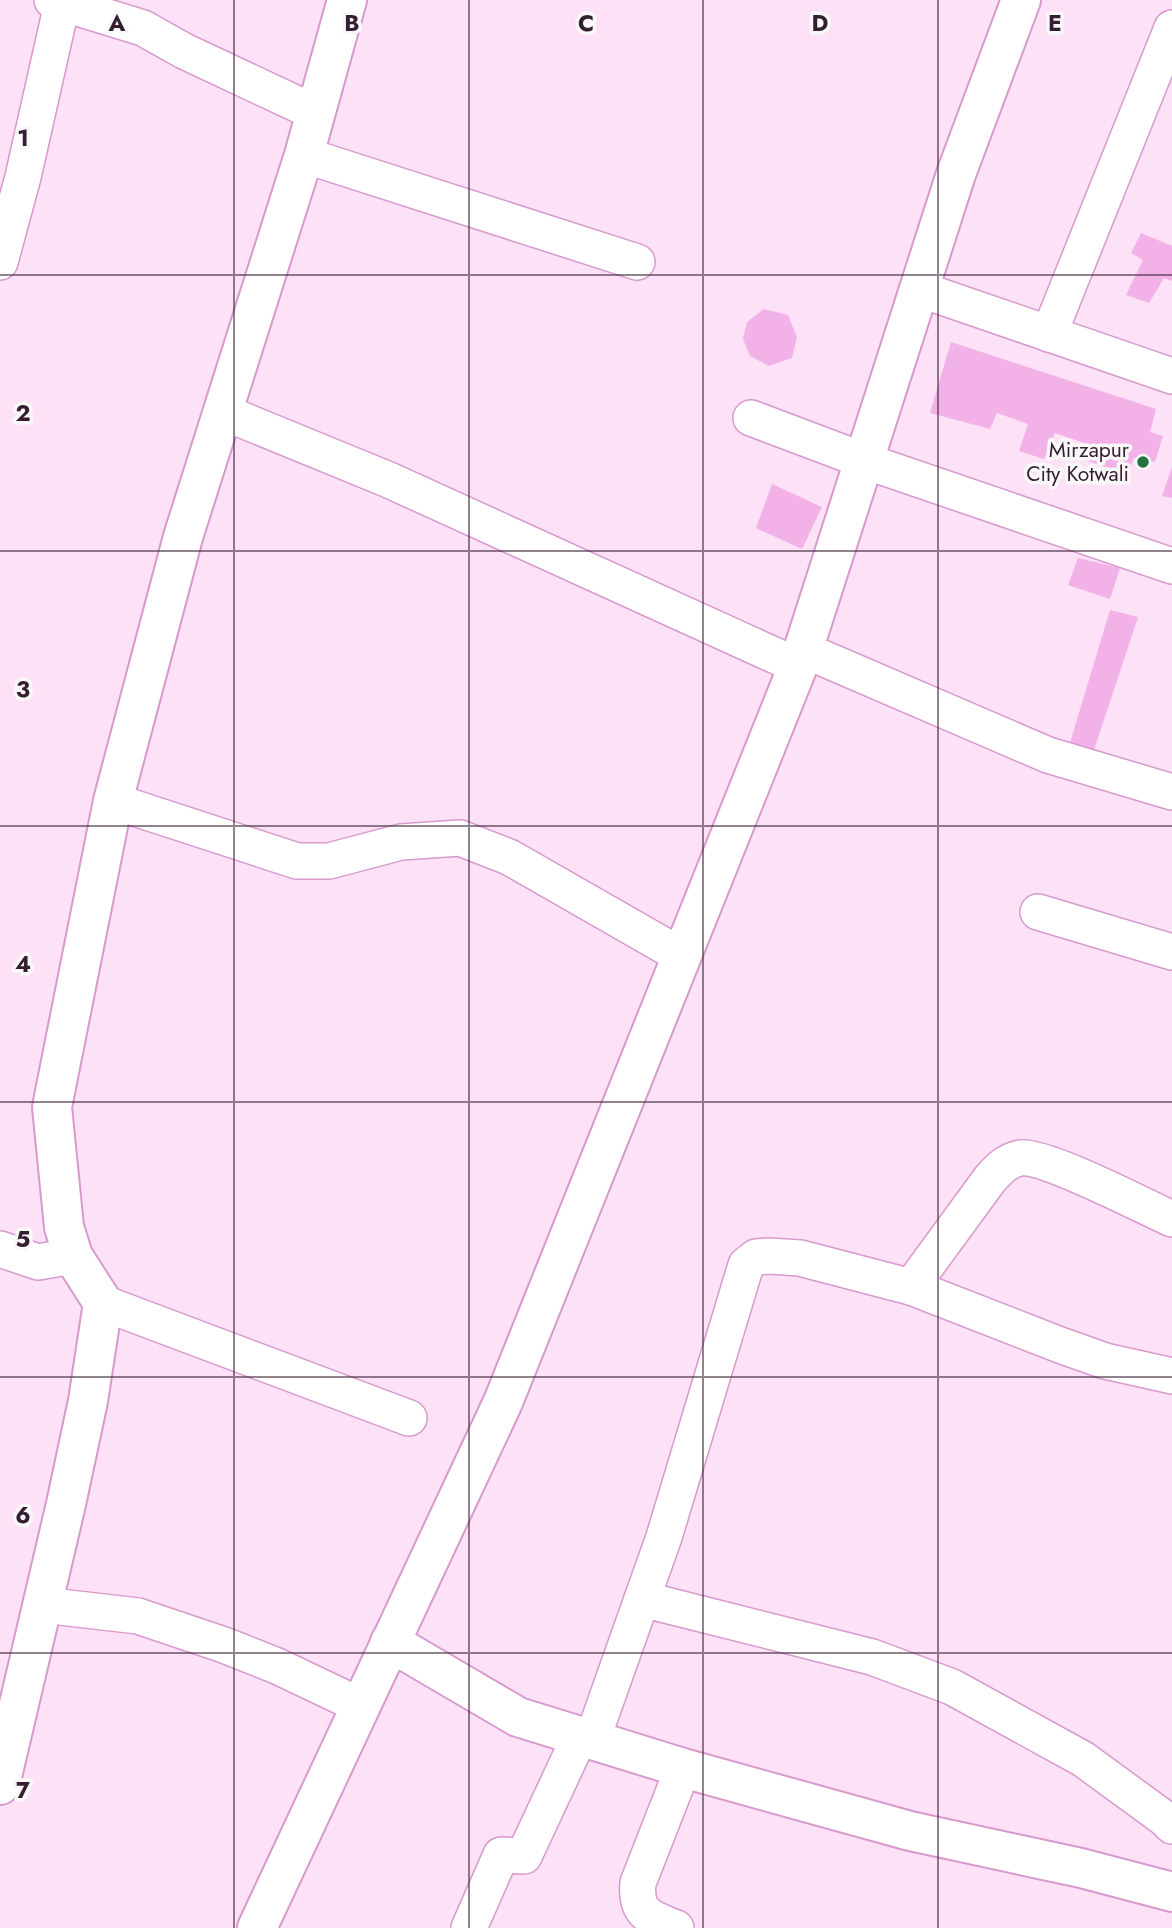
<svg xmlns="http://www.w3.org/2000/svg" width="1172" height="1928" viewBox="0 0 1172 1928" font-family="Jost,sans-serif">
  <rect width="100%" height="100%" fill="#fde1f7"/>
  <g fill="#f2b1e7">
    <polygon points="1141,233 1172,246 1172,281 1164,278 1149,303 1126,295 1143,260 1131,253"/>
    <polygon points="764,309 788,315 797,337 792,358 769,366 750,356 743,339 747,322"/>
    <polygon points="951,342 1156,409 1150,432 1163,436 1155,462 1134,458 1127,474 1085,460 1087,444 1055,433 1044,459 1019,451 1028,424 997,413 990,429 930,413"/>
    <polygon points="1172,467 1172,498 1162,496"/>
    <polygon points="772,484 822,507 802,549 756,528"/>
    <polygon points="1078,558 1120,568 1110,599 1068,585"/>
    <polygon points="1110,610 1138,617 1093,753 1069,746"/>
  </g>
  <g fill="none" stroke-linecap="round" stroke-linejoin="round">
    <defs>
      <g id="street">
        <polyline points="52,0 143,28 184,51 316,113"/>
        <polyline points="304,155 637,262"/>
        <polyline points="0,262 23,177 62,4"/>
        <polyline points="919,289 1172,376"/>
        <polyline points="1049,334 1172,28"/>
        <polyline points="223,412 389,480 798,666"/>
        <polyline points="751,418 865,461 1172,566"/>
        <polyline points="804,650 1048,755 1172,792"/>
        <polyline points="113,801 297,861 329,861 401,842 460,838 509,857 682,956"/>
        <polyline points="1038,912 1172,952"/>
        <polyline points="0,1249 38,1262 73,1256"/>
        <path d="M 911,1287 L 990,1179 C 999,1169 1006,1161 1020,1158 C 1044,1154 1145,1207 1172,1219"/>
        <polyline points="103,1303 409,1418"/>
        <polyline points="642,1599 872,1657 952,1687 1083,1759 1165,1819 1172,1826"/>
        <polyline points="43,1605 138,1616 224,1645 277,1666 361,1706"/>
        <polyline points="592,1740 664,1537 746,1265 756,1257 769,1256 800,1258 911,1287 1060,1345 1105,1361 1172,1376"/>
        <polyline points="469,1928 501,1855 524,1856 580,1736"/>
        <path d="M 676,1928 C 651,1918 635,1915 638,1883 L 683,1768"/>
      </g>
      <g id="secondary">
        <polyline points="390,1642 518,1717 683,1768 910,1831 1081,1868 1172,1892"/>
        <polyline points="0,1785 66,1504 88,1401 103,1303 73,1256 64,1227 52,1107 113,801 183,537 304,155 347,0"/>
        <polyline points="257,1928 503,1402 798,666 956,174 1021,0"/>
      </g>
    </defs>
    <use href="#street" stroke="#d899cd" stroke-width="38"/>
    <use href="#secondary" stroke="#d899cd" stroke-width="42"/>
    <use href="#street" stroke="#fff" stroke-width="35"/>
    <use href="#secondary" stroke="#fff" stroke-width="38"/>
  </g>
  <path fill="none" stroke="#351d32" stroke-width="2" stroke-opacity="0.55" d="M 234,0 L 234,1928M 469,0 L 469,1928M 703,0 L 703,1928M 938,0 L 938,1928M 0,275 L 1172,275M 0,551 L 1172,551M 0,826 L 1172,826M 0,1102 L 1172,1102M 0,1377 L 1172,1377M 0,1653 L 1172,1653"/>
  <circle fill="#247242" stroke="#f8f8f8" stroke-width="2.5" cx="1143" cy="462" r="7"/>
  <g text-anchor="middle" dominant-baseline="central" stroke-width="7" stroke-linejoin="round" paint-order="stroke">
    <g font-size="21" fill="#351d32" stroke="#f8f8f8" text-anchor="end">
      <text x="1129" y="450">Mirzapur<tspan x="1129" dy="24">City Kotwali</tspan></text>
    </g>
  </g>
  <g font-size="23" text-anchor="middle" font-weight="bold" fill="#351d32" stroke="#f8f8f8" stroke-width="7" stroke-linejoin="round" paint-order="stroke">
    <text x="117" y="31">A</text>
    <text x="352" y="31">B</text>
    <text x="586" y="31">C</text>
    <text x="820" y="31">D</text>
    <text x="1055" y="31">E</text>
    <text x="23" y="146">1</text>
    <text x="23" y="421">2</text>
    <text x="23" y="697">3</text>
    <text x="23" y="972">4</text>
    <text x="23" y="1247">5</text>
    <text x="23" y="1523">6</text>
    <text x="23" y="1798">7</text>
  </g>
</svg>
